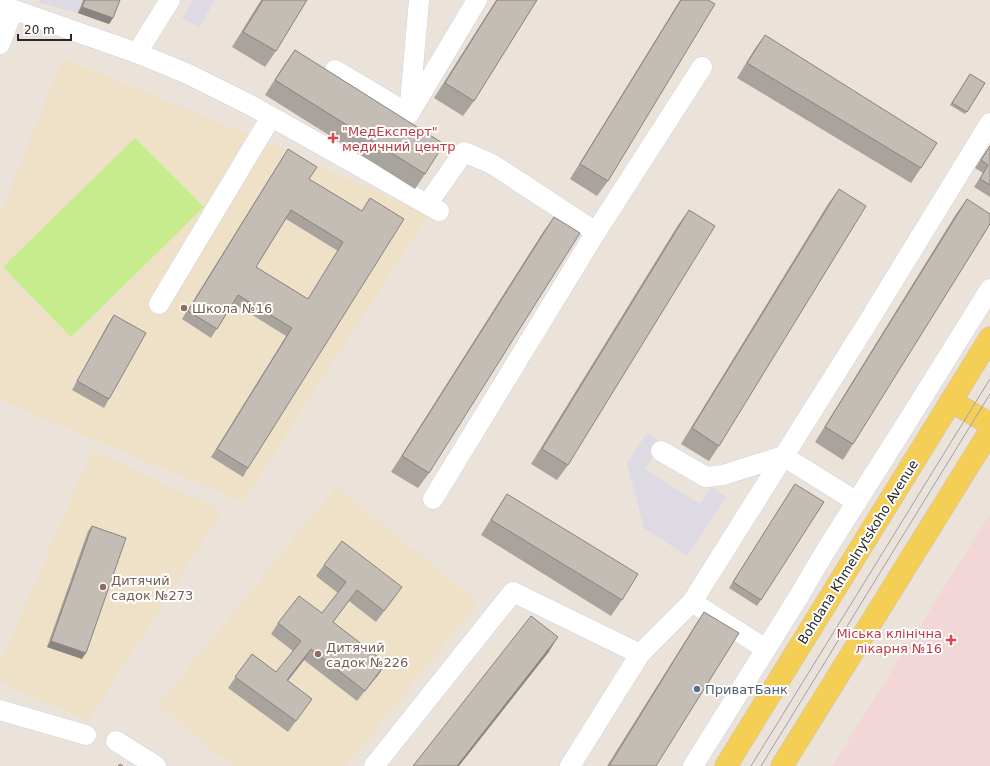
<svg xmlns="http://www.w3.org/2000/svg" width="990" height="766" viewBox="0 0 990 766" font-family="'DejaVu Sans',sans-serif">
  <rect width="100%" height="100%" fill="#ebe3d9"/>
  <g fill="#dddae3">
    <polygon points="40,0 83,0 78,13 39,3"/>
    <polygon points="193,0 215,0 199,27 182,18"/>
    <polygon points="647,433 662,443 645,469 700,504 712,487 726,497 687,556 644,528 627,463"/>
  </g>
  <g fill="#eee1c7">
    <polygon points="62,58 258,138 428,215 243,502 0,400 0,215"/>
    <polygon points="92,450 223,511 88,721 0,682 0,664"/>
    <polygon points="336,486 478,602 346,766 232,766 158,705"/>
  </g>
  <polygon fill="#f3d6d7" points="990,514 990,766 832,766"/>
  <polygon fill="#c6ec8e" points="135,138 204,207 71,337 3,267"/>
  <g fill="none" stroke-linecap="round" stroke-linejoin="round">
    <defs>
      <g id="minor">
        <polyline points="419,0 409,114 477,0"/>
        <polyline points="0,5 137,53 188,74 252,106 439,211"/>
        <polyline points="0,44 13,10"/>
        <polyline points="137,53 170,0"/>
        <polyline points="335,70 409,114"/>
        <polyline points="428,203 464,152 492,164 596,232"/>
        <polyline points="159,304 271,117"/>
        <polyline points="661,451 706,477 723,475 783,456 857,502"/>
        <polyline points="433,499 596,232 702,67"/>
        <polyline points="692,602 766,649"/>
        <polyline points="0,710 86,735"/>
        <polyline points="116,741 156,766"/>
        <polyline points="374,766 513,592 640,654"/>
        <polyline points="570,766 640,654 692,602 865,327 990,123"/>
        <polyline points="693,766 799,596 823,555 914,411 990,289"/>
      </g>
      <g id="major">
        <polyline points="951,401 990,424"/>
        <polyline points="726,766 990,338"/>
        <polyline points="782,766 990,431"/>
      </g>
    </defs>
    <use href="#minor" stroke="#ced2e2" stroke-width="21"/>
    <use href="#major" stroke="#c3c3c3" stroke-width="23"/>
    <use href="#minor" stroke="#fff" stroke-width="20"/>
    <use href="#major" stroke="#f5ce55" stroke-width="22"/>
    <g stroke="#9ca0b4" stroke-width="1">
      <polyline points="751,766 990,379"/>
      <polyline points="761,766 990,394"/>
    </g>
  </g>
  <g fill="#a8a39c" fill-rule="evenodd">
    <polygon points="83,0 120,0 113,18 109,24 78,13"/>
    <polygon points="261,0 307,0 276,51 265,67 232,47"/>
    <polygon points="496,0 537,0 474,101 463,116 434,98"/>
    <polygon points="680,0 708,0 608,181 597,196 570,179"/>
    <polygon points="765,35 921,168 911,183 737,78 754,50"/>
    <polygon points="295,50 425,174 415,189 265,95 284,65"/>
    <polygon points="970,74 985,83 965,114 950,105"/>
    <polygon points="990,146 990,197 974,187 983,173 975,168 984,154"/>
    <path d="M 288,149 L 309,179 L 362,211 L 370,198 L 248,468 L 243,477 L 211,457 L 286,336 L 233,303 L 211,338 L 182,319 L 282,158 ZM 286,219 L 338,251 L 308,299 L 256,267 Z"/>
    <polygon points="839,189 719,446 709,461 681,444 828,204"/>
    <polygon points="967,199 853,444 843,460 815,442 956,214"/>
    <polygon points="689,210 568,465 557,480 531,464 678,225"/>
    <polygon points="554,217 429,473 418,488 391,472 543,232"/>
    <polygon points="114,315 109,399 104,408 72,390 108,324"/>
    <polygon points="795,484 761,600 757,606 729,588"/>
    <polygon points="507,494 622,600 611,616 481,535 497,509"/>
    <polygon points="92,526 82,659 47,647 88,531"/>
    <polygon points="324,565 394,598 376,622 349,601 333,622 386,663 357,701 304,660 288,681 312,699 288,732 228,688 252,654 276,672 293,651 271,634 278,623 322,613 338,593 316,576"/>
    <polygon points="704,612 656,766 607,766 694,627"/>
  </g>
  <g fill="#88847f">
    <polygon points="82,7 113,18 109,24 78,13"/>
    <polygon points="558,637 548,653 459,766 457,766"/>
    <polygon points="51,641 86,653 82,659 47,647"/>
    <polygon points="311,649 304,660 279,691 287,680"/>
    <polygon points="386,663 379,674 357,701 365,691"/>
  </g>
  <g fill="#c3bdb5" stroke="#88847f" fill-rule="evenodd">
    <polygon points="85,0 120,0 113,18 82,7"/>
    <polygon points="263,0 307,0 276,51 243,32"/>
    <polygon points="497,0 537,0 474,101 445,83"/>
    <polygon points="681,0 708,0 715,4 608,181 580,164"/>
    <polygon points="765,35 937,143 921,168 747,63"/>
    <polygon points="295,50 444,144 425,174 275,80"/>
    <polygon points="970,74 985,83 967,112 952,103"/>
    <polygon points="990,146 990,185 980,179 988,165 981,160"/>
    <path d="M 288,149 L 317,167 L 309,179 L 362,211 L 370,198 L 404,219 L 248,468 L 217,449 L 292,328 L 238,295 L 217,329 L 188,311 ZM 291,210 L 343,242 L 308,299 L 256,267 Z"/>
    <polygon points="839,189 866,206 719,446 692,428"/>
    <polygon points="967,199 990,214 990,224 853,444 825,427"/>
    <polygon points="689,210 715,226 568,465 542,449"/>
    <polygon points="554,217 580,233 429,473 402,456"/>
    <polygon points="114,315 146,333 109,399 77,381"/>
    <polygon points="795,484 824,502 761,600 733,582"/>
    <polygon points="507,494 638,574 622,600 491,520"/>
    <polygon points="92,526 126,538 86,653 51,641"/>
    <polygon points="342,541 402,587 384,611 357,590 333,622 386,663 365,691 311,649 287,680 312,699 296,721 235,677 252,654 276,672 301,641 278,623 299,596 322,613 346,582 324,565"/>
    <polygon points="704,612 739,633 656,766 609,766"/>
    <polygon points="531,616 558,637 457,766 413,766"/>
    <polygon points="120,764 123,766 118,766"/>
  </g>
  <g fill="#e0444e" stroke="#fff" stroke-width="1.5">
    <path d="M331 132h4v4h4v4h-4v4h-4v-4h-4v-4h4z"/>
    <path d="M949 634h4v4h4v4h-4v4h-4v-4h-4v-4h4z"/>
  </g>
  <g fill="#8d6e63" stroke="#fff" stroke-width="1.5">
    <circle cx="184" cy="308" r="4"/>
    <circle cx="103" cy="587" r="4"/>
    <circle cx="318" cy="654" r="4"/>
  </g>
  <circle fill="#5c6f8a" stroke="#fff" stroke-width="1.5" cx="697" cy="689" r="4"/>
  <g text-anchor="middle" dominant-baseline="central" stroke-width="4" stroke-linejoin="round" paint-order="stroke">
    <g font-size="13" fill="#be3a42" stroke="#fff" text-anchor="start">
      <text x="342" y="131">"МедЕксперт"<tspan x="342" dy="15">медичний центр</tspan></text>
      <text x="942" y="633" text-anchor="end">Міська клінічна<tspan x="942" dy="15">лікарня №16</tspan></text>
    </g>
    <g font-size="13" fill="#785e54" stroke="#fff" text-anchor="start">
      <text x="192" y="308">Школа №16</text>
      <text x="111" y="580">Дитячий<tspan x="111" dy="15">садок №273</tspan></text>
      <text x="326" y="647">Дитячий<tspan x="326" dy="15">садок №226</tspan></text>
    </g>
    <g font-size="13" fill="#282828" stroke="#fff">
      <text transform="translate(858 552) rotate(-58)">Bohdana Khmelnytskoho Avenue</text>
    </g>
    <g font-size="13" fill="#4e5e75" stroke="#fff" text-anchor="start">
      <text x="705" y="689">ПриватБанк</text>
    </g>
  </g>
  <path d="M18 34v6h53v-6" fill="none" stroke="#282828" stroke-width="2"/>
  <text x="24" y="34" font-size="12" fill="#282828" stroke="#ffffff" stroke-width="3" paint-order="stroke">20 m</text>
</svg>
